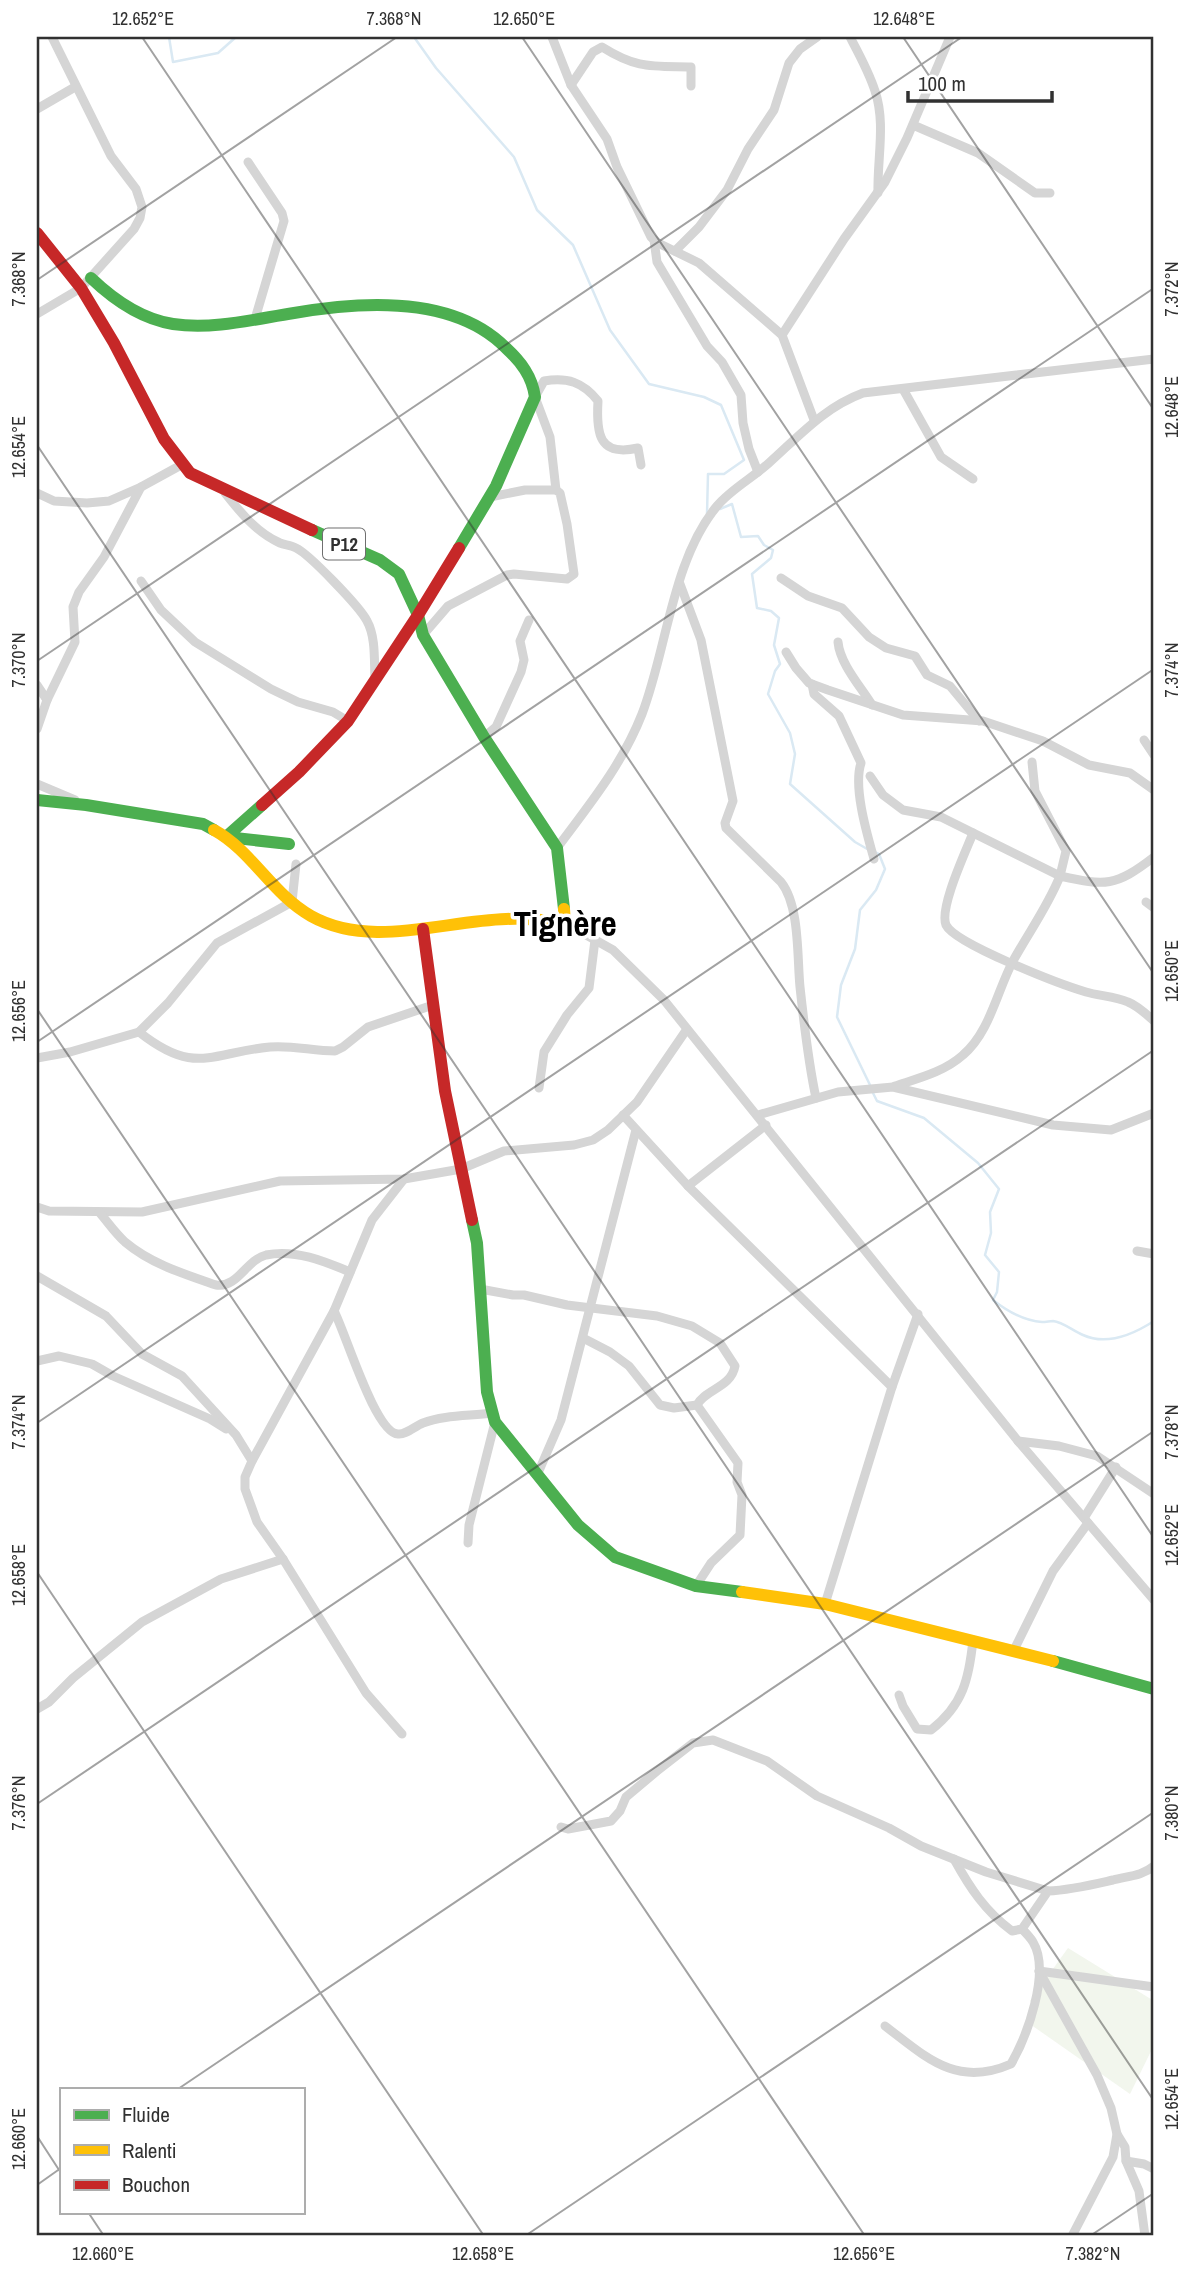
<svg xmlns="http://www.w3.org/2000/svg" width="1191" height="2273" viewBox="0 0 1191 2273" font-family="'Archivo Narrow',sans-serif">
  <rect width="100%" height="100%" fill="#fff"/>
  <polygon fill="#f2f6ed" points="1068,1948 1154,2001 1154,2045 1130,2094 1027,2022 1036,2007 1030,2001"/>
  <g fill="none" stroke-linecap="round" stroke-linejoin="round">
    <g stroke="#dae9f3" stroke-width="2.5">
      <polyline points="169,37 173,62 218,53 236,37"/>
      <polyline points="414,37 436,68 514,157 537,210 573,245 610,330 649,384 704,397 721,405 744,460 724,474 708,474 707,514"/>
      <polyline points="720,509 732,504 741,537 758,536 764,545 773,550 771,558 752,574 757,608 771,611 779,618 774,645 780,664 775,671 768,694 790,733 795,754 790,784 855,842 869,850"/>
      <polyline points="870,1085 837,1017 841,985 855,949 860,910 876,890 885,869 879,854 875,852"/>
      <path d="M 872,1091 L 877,1101 L 924,1118 L 978,1163 L 999,1189 L 990,1212 L 991,1233 L 985,1255 L 999,1272 L 997,1292 L 993,1300 C 1007,1311 1024,1321 1042,1322 C 1046,1322 1050,1321 1053,1321 C 1063,1322 1073,1331 1083,1335 C 1107,1346 1134,1334 1154,1321"/>
    </g>
    <g stroke="#d5d5d5" stroke-width="9">
      <polyline points="552,37 571,85 607,139 617,167 651,237 658,243 699,263 782,335 814,420"/>
      <path d="M 850,37 C 859,54 869,72 875,91 C 886,123 877,160 878,193"/>
      <path d="M 571,85 L 593,52 L 602,47 C 637,69 651,66 691,67 L 691,86"/>
      <polyline points="37,109 75,87"/>
      <polyline points="913,125 978,153 1035,193 1050,193"/>
      <polyline points="248,162 282,213 284,221 255,319"/>
      <polyline points="654,240 657,262 707,346 722,362 741,395 743,423 749,449 758,472"/>
      <polyline points="675,251 699,227 727,190 748,149 774,110 789,63 800,49 817,37"/>
      <polyline points="37,314 81,288 134,229 140,218 142,207 136,189 111,156 52,37"/>
      <polyline points="782,335 844,239 885,182 907,138 950,37"/>
      <polyline points="903,389 941,457 973,479"/>
      <path d="M 556,490 L 550,437 L 535,397 L 544,381 C 567,377 583,382 598,401 C 596,434 599,457 638,448 L 641,465"/>
      <polyline points="37,493 54,501 87,503 109,501 141,487 183,464"/>
      <path d="M 225,493 C 240,512 257,533 280,543 C 285,545 291,545 296,548 C 309,554 360,607 367,621 C 376,637 374,661 375,679"/>
      <polyline points="781,578 808,596 842,608 869,637 886,648 915,656 927,675 950,686 979,721"/>
      <polyline points="141,581 161,610 195,642 271,689 298,702 333,712 348,721"/>
      <path d="M 680,584 L 701,640 L 733,801 L 725,823 L 726,828 L 781,882 C 800,906 797,957 800,987 C 804,1024 808,1061 816,1098"/>
      <polyline points="423,635 448,606 507,575 514,574 567,579 574,574 567,524 560,493 556,490 525,490 490,497"/>
      <path d="M 838,642 C 840,664 861,687 872,705"/>
      <polyline points="786,652 796,668 809,683 828,690 903,715 983,721 1043,741 1089,765 1130,773 1154,790"/>
      <path d="M 812,684 L 814,694 L 839,716 L 861,763 C 853,787 867,834 874,859"/>
      <polyline points="37,685 47,700"/>
      <polyline points="37,729 47,700 75,642 73,607 79,592 104,557 141,487"/>
      <polyline points="484,737 496,727 521,672 524,660 520,641 529,620"/>
      <polyline points="1144,740 1154,755"/>
      <polyline points="870,776 883,795 903,810 941,817 1060,876 1066,851 1035,791 1032,762"/>
      <polyline points="37,784 75,800"/>
      <path d="M 973,833 C 966,851 939,908 946,925 C 955,944 1062,985 1086,992 C 1099,996 1115,996 1128,1002 C 1138,1006 1146,1014 1154,1021"/>
      <path d="M 557,848 C 589,805 622,765 642,714 C 667,649 672,560 717,506 C 731,489 754,477 770,462 C 800,435 825,407 863,393 L 1154,359"/>
      <polyline points="1146,902 1154,908"/>
      <polyline points="565,923 613,950 664,1000 1018,1441 1154,1600"/>
      <path d="M 139,1032 C 195,1076 209,1053 270,1047 C 292,1045 313,1051 335,1051 L 343,1047 L 368,1027 L 433,1005"/>
      <polyline points="37,1058 70,1052 139,1032 168,1003 217,943 292,902 296,864"/>
      <path d="M 895,1086 C 919,1078 944,1072 963,1055 C 990,1032 997,991 1013,961 C 1029,932 1048,906 1060,876 C 1106,886 1115,887 1154,857"/>
      <polyline points="539,1088 544,1052 567,1015 589,988 595,940"/>
      <polyline points="623,1115 688,1186 892,1387"/>
      <polyline points="758,1115 838,1092 893,1087 1053,1125 1111,1130 1154,1113"/>
      <polyline points="688,1186 766,1125"/>
      <polyline points="37,1207 49,1211 142,1212 280,1181 404,1179 461,1169 504,1151 574,1145 593,1140 608,1130 637,1102 687,1029"/>
      <path d="M 99,1212 C 107,1221 115,1233 125,1242 C 151,1264 184,1274 216,1285 C 238,1288 246,1260 266,1255 C 295,1249 324,1261 350,1272"/>
      <polyline points="1137,1251 1154,1254"/>
      <polyline points="37,1276 106,1316 142,1354 182,1376 236,1435 252,1461"/>
      <path d="M 480,1289 L 513,1295 L 524,1295 L 567,1305 L 657,1316 L 692,1326 L 720,1343 L 735,1366 C 731,1388 705,1389 697,1405 L 738,1463 L 737,1482 L 742,1495 L 740,1535 L 711,1563 L 696,1586"/>
      <path d="M 334,1311 C 345,1331 375,1433 398,1434 C 406,1435 415,1426 423,1423 C 443,1415 470,1416 492,1413"/>
      <polyline points="583,1338 610,1352 629,1366 660,1405 674,1408 697,1405"/>
      <polyline points="37,1361 59,1356 92,1364 113,1376 210,1419 226,1429"/>
      <polyline points="1018,1441 1059,1446 1097,1456 1154,1494"/>
      <polyline points="538,1473 561,1420 636,1130"/>
      <polyline points="1084,1518 1116,1467"/>
      <polyline points="468,1543 469,1525 495,1422"/>
      <polyline points="825,1604 892,1387 918,1314"/>
      <polyline points="1014,1650 1053,1571 1088,1523"/>
      <path d="M 899,1695 L 903,1706 L 917,1729 L 931,1730 C 963,1705 969,1679 973,1640"/>
      <polyline points="37,1709 49,1702 73,1678 142,1622 221,1579 283,1559"/>
      <polyline points="402,1734 366,1693 283,1559 257,1522 245,1489 245,1477 252,1461 334,1311 372,1220 404,1179"/>
      <polyline points="561,1827 568,1829 611,1821 620,1811 626,1797 657,1771 693,1743 713,1740 767,1761 817,1796 889,1828 921,1846 986,1872 1048,1891"/>
      <path d="M 954,1859 C 970,1888 985,1911 1012,1931 L 1022,1929 L 1048,1891 C 1071,1890 1091,1885 1113,1880 C 1128,1876 1142,1876 1154,1866"/>
      <polyline points="1039,1971 1097,2075 1111,2108 1117,2134 1113,2157 1072,2236"/>
      <polyline points="1039,1971 1154,1987"/>
      <path d="M 885,2026 C 926,2057 956,2088 1011,2064 C 1027,2036 1051,1972 1033,1942 C 1030,1937 1026,1933 1022,1929"/>
      <polyline points="1117,2134 1125,2147 1126,2161 1139,2191 1145,2236"/>
      <polyline points="1126,2161 1144,2164 1154,2169"/>
    </g>
    <g stroke="#4caf50" stroke-width="12">
      <path d="M 91,278 C 114,300 141,319 173,324 C 213,330 255,319 294,313 C 362,301 454,295 506,348 C 521,362 532,376 535,397 L 496,486 L 459,548"/>
      <polyline points="312,530 380,560 399,574 418,615 423,635 484,737 557,848 564,909"/>
      <polyline points="37,800 86,805 203,824 214,830"/>
      <polyline points="262,805 226,837 289,844"/>
      <polyline points="472,1220 477,1243 487,1392 495,1422 578,1525 615,1557 696,1586 742,1592"/>
      <polyline points="1053,1661 1154,1689"/>
    </g>
    <g stroke="#ffc107" stroke-width="12">
      <path d="M 214,830 C 252,851 272,894 311,916 C 370,949 442,921 506,919 C 526,918 545,920 565,923 L 564,909"/>
      <polyline points="742,1592 825,1604 1053,1661"/>
    </g>
    <g stroke="#c62828" stroke-width="12">
      <polyline points="37,233 81,288 114,343 164,439 190,473 312,530"/>
      <polyline points="262,805 299,772 348,721 418,615 459,548"/>
      <polyline points="423,929 445,1091 472,1220"/>
    </g>
  </g>
  <path fill="none" stroke="#313131" stroke-width="2" stroke-opacity="0.45" d="M 142,37 L 1154,1538M 522,37 L 1154,974M 903,37 L 1154,410M 37,280 L 397,37M 37,445 L 1154,2101M 37,661 L 962,37M 37,1009 L 865,2236M 37,1042 L 1154,288M 37,1423 L 1154,669M 37,1572 L 484,2236M 37,1804 L 1154,1050M 178,2089 L 1154,1431M 37,2136 L 61,2173M 37,2185 L 61,2168M 88,2212 L 104,2236M 525,2236 L 1154,1812M 1090,2236 L 1154,2193"/>
  <g text-anchor="middle" dominant-baseline="central" stroke-width="7" stroke-linejoin="round" paint-order="stroke">
    <rect fill="#fff" stroke="#6f6f6f" stroke-width="2" x="323" y="528.5" width="42" height="31" rx="5"/>
    <g font-size="19" font-weight="bold" fill="#313131">
      <text x="344" y="544">P12</text>
    </g>
    <g font-size="35" font-weight="bold" fill="#000" stroke="#fff">
      <text x="565" y="923">Tignère</text>
    </g>
  </g>
  <rect width="1191" height="2273" fill="none" stroke="#ffffff" stroke-width="77"/>
  <rect x="60" y="2088" width="245" height="126" fill="#ffffff" stroke="#adadad" stroke-width="2"/>
  <rect x="74" y="2110" width="35" height="10" fill="#4caf50" stroke="#adadad" stroke-width="2"/>
  <text x="122" y="2122" font-size="21" fill="#313131">Fluide</text>
  <rect x="74" y="2145" width="35" height="10" fill="#ffc107" stroke="#adadad" stroke-width="2"/>
  <text x="122" y="2158" font-size="21" fill="#313131">Ralenti</text>
  <rect x="74" y="2180" width="35" height="10" fill="#c62828" stroke="#adadad" stroke-width="2"/>
  <text x="122" y="2192" font-size="21" fill="#313131">Bouchon</text>
  <path d="M908 91v10h144v-10" fill="none" stroke="#313131" stroke-width="3.5"/>
  <text x="918" y="91" font-size="21" fill="#313131" stroke="#ffffff" stroke-width="5" paint-order="stroke">100 m</text>
  <rect x="38" y="38" width="1114" height="2196" fill="none" stroke="#313131" stroke-width="2.5"/>
  <g font-size="18" text-anchor="middle" fill="#313131">
    <text x="143" y="25">12.652°E</text>
    <text x="394" y="25">7.368°N</text>
    <text x="524" y="25">12.650°E</text>
    <text x="904" y="25">12.648°E</text>
    <text transform="translate(19 279) rotate(-90)" y="6">7.368°N</text>
    <text transform="translate(1172 289) rotate(-90)" y="6">7.372°N</text>
    <text transform="translate(1172 407) rotate(-90)" y="6">12.648°E</text>
    <text transform="translate(19 447) rotate(-90)" y="6">12.654°E</text>
    <text transform="translate(19 660) rotate(-90)" y="6">7.370°N</text>
    <text transform="translate(1172 670) rotate(-90)" y="6">7.374°N</text>
    <text transform="translate(1172 971) rotate(-90)" y="6">12.650°E</text>
    <text transform="translate(19 1011) rotate(-90)" y="6">12.656°E</text>
    <text transform="translate(19 1422) rotate(-90)" y="6">7.374°N</text>
    <text transform="translate(1172 1432) rotate(-90)" y="6">7.378°N</text>
    <text transform="translate(1172 1535) rotate(-90)" y="6">12.652°E</text>
    <text transform="translate(19 1575) rotate(-90)" y="6">12.658°E</text>
    <text transform="translate(19 1803) rotate(-90)" y="6">7.376°N</text>
    <text transform="translate(1172 1813) rotate(-90)" y="6">7.380°N</text>
    <text transform="translate(1172 2099) rotate(-90)" y="6">12.654°E</text>
    <text transform="translate(19 2139) rotate(-90)" y="6">12.660°E</text>
    <text x="103" y="2260">12.660°E</text>
    <text x="483" y="2260">12.658°E</text>
    <text x="864" y="2260">12.656°E</text>
    <text x="1093" y="2260">7.382°N</text>
  </g>
</svg>
